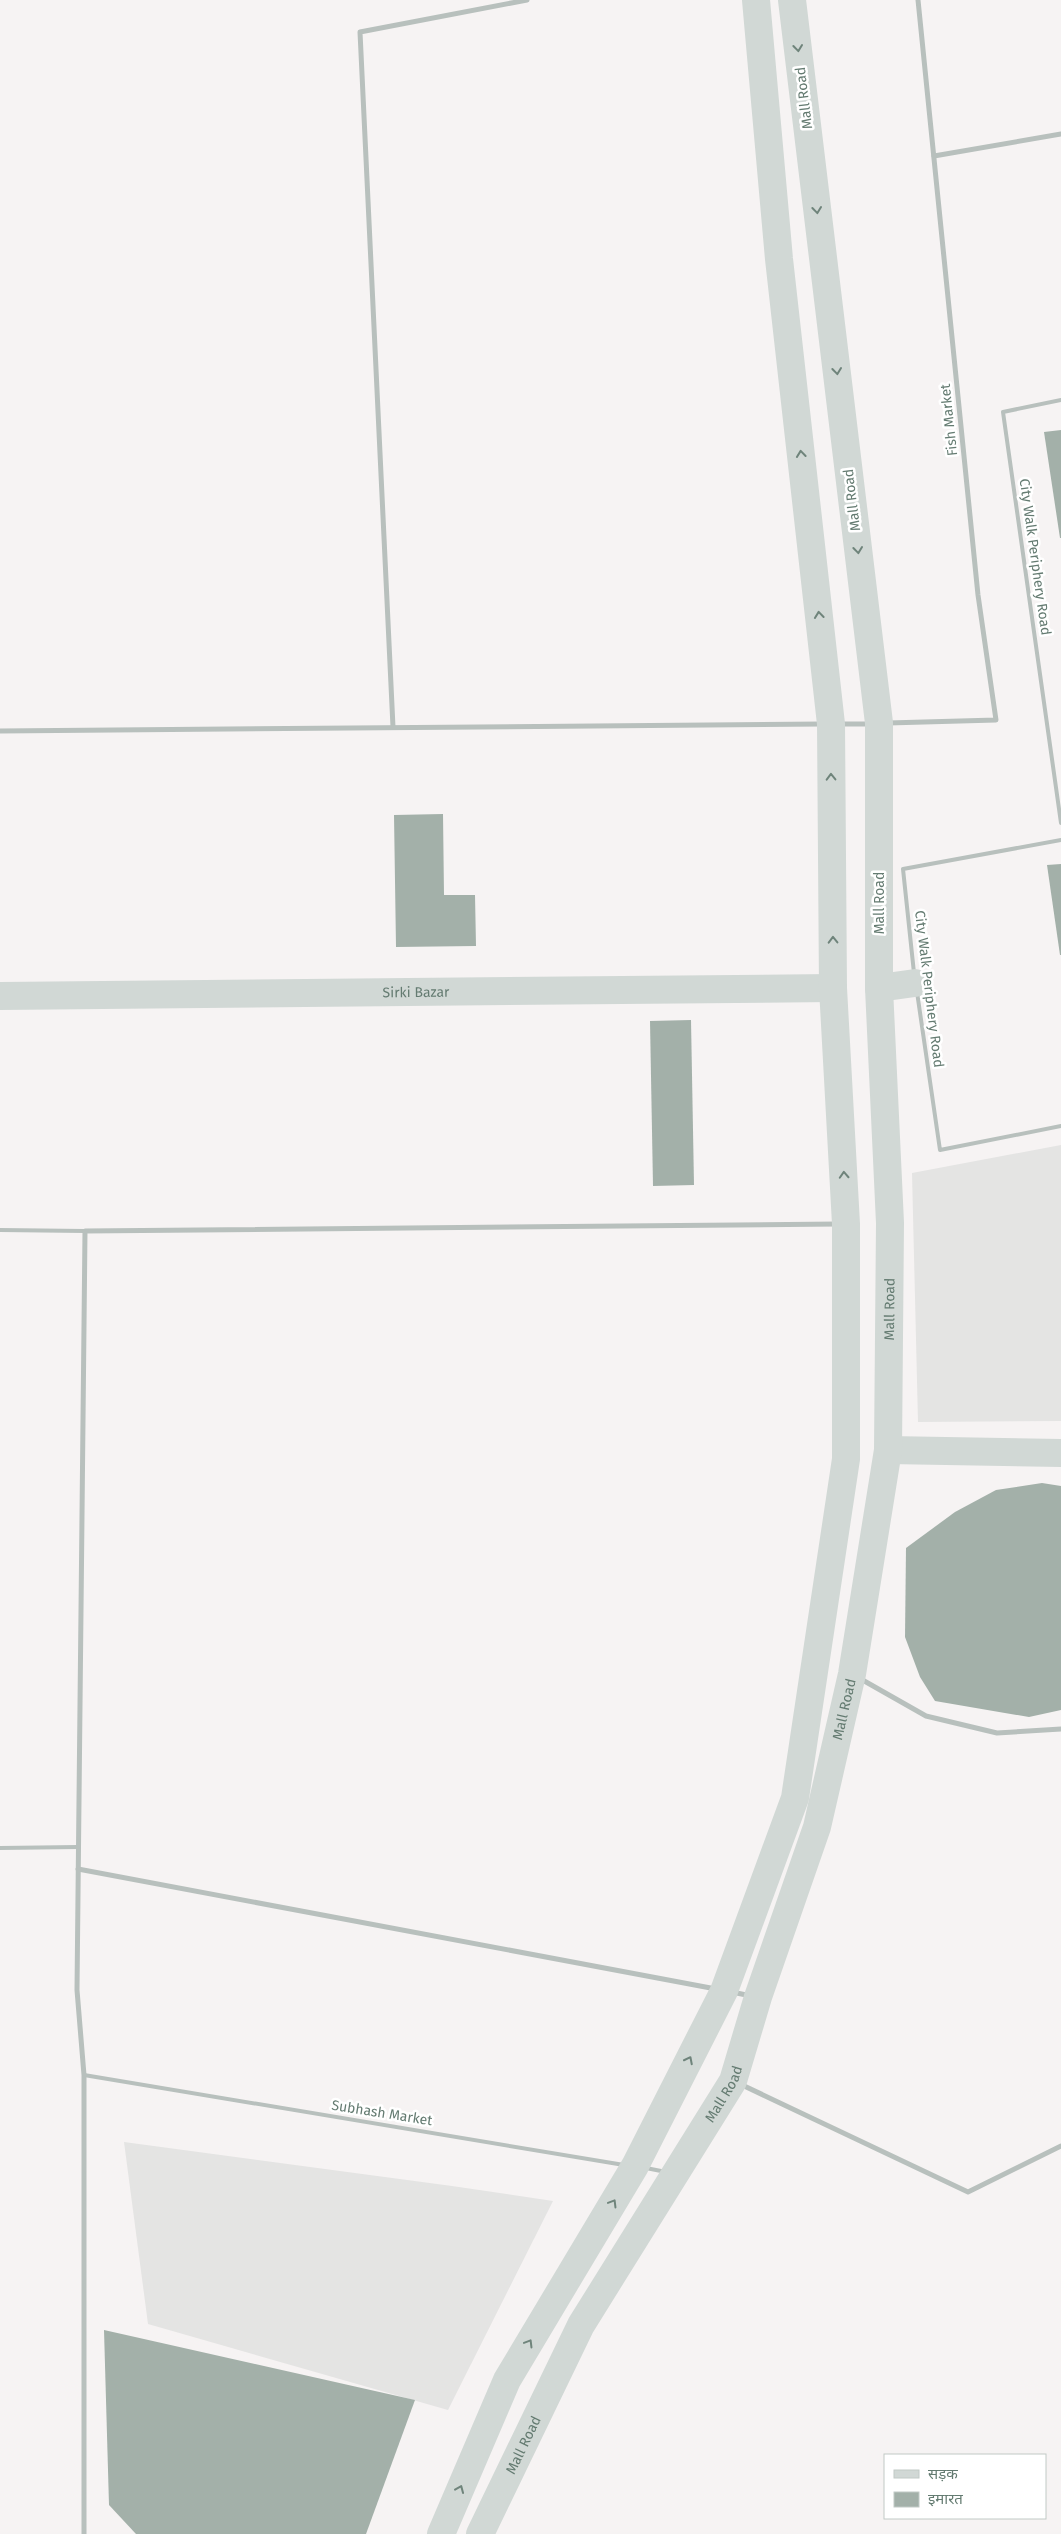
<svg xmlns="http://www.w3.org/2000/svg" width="1061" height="2534" viewBox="0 0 1061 2534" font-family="'Fira Sans','Noto Sans Devanagari',sans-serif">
  <rect width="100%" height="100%" fill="#f6f3f3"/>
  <g fill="#e4e4e3">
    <polygon points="1061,1145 1061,1421 918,1422 912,1173"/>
    <polygon points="124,2142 452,2186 553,2201 448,2410 148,2324"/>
  </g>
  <g fill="#a3b0a9">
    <polygon points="1061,430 1061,538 1060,538 1044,432"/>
    <polygon points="443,814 444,895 475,895 476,946 396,947 394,815"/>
    <polygon points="1061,864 1061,955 1060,955 1047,865"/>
    <polygon points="691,1020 694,1185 653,1186 650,1021"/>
    <polygon points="1042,1483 1061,1486 1061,1710 1029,1717 935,1701 920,1677 905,1637 906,1548 955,1512 996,1490"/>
    <polygon points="104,2330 415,2400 366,2534 136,2534 109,2505"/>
  </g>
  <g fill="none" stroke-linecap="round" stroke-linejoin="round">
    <g stroke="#b8c0bd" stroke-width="4">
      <polyline points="1061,400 1003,412 1061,823"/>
      <polyline points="914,973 903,869 1061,840"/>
      <polyline points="917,992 940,1150 1061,1126"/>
      <polyline points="0,1230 85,1231"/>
      <polyline points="0,1848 78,1847"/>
      <polyline points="84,2075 624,2165"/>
      <polyline points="646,2168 666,2172"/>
    </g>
    <g stroke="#b8c0bd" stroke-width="5">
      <polyline points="934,156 1061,134"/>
      <polyline points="888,723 996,720 978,595 918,0"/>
      <polyline points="838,724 872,724"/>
      <polyline points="393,727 360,32 527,0"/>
      <polyline points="0,731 822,724"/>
      <polyline points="859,1678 926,1716 997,1733 1061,1729"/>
      <polyline points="78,1869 716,1989"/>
      <polyline points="732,1992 751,1996"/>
      <polyline points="740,2084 968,2192 1061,2146"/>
      <polyline points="84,2534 84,2075 77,1990 85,1231 838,1224"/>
    </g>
    <g stroke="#d1d8d5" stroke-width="28">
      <polyline points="879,988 915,983"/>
      <path id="s1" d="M 0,996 L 833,988"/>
      <polyline points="888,1450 1061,1453"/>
      <polyline points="441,2534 507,2380 635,2166 724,1991 795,1798 846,1459 846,1224 833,988 831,724 779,259 756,0"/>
      <path id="s2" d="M 480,2534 L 581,2325 L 733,2081 L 758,1997 L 817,1827 L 852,1674 L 888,1450 L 890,1223 L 879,988 L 879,723 L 792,0"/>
    </g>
  </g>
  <defs><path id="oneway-chevron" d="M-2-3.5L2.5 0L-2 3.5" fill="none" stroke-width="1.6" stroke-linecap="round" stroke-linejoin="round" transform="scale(1.25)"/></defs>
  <g stroke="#6f847b">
    <use href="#oneway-chevron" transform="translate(798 48) rotate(83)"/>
    <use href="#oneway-chevron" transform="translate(817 210) rotate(83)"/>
    <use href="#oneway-chevron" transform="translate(837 371) rotate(83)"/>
    <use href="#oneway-chevron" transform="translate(801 454) rotate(-96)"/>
    <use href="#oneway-chevron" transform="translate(858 550) rotate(83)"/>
    <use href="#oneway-chevron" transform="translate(819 615) rotate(-96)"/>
    <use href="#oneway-chevron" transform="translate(831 777) rotate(-91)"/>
    <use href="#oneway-chevron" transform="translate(833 940) rotate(-91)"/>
    <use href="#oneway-chevron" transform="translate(844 1175) rotate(-93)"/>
    <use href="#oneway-chevron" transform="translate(689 2060) rotate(-63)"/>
    <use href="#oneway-chevron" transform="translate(613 2203) rotate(-59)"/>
    <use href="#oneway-chevron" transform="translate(529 2343) rotate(-59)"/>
    <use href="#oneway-chevron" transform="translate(460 2489) rotate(-67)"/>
  </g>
  <g text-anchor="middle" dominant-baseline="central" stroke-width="5" stroke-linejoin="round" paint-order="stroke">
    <g font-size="14" fill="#647b71" stroke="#fff">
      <text transform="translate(804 98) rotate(-97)">Mall Road</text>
      <text transform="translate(949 420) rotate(-96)">Fish Market</text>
      <text transform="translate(852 500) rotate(-97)">Mall Road</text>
      <text transform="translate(1035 557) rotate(82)">City Walk Periphery Road</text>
      <text transform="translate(879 903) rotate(-90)">Mall Road</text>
      <text transform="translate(929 989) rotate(83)">City Walk Periphery Road</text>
      <text stroke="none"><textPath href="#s1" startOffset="416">Sirki Bazar</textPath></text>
      <text stroke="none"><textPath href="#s2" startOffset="1312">Mall Road</textPath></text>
      <text stroke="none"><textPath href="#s2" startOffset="908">Mall Road</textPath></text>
      <text stroke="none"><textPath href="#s2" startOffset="504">Mall Road</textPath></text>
      <text transform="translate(382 2113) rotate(9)">Subhash Market</text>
      <text stroke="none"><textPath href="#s2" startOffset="99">Mall Road</textPath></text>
    </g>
  </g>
  <rect x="884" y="2454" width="162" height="65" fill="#ffffff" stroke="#c1cac6"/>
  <rect x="894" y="2470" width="25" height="8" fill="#d1d8d5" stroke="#c1cac6"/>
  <text x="928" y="2479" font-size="15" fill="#647b71">सड़क</text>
  <rect x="894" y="2492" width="25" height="15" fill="#a3b0a9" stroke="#c1cac6"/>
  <text x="928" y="2504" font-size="15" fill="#647b71">इमारत</text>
</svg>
